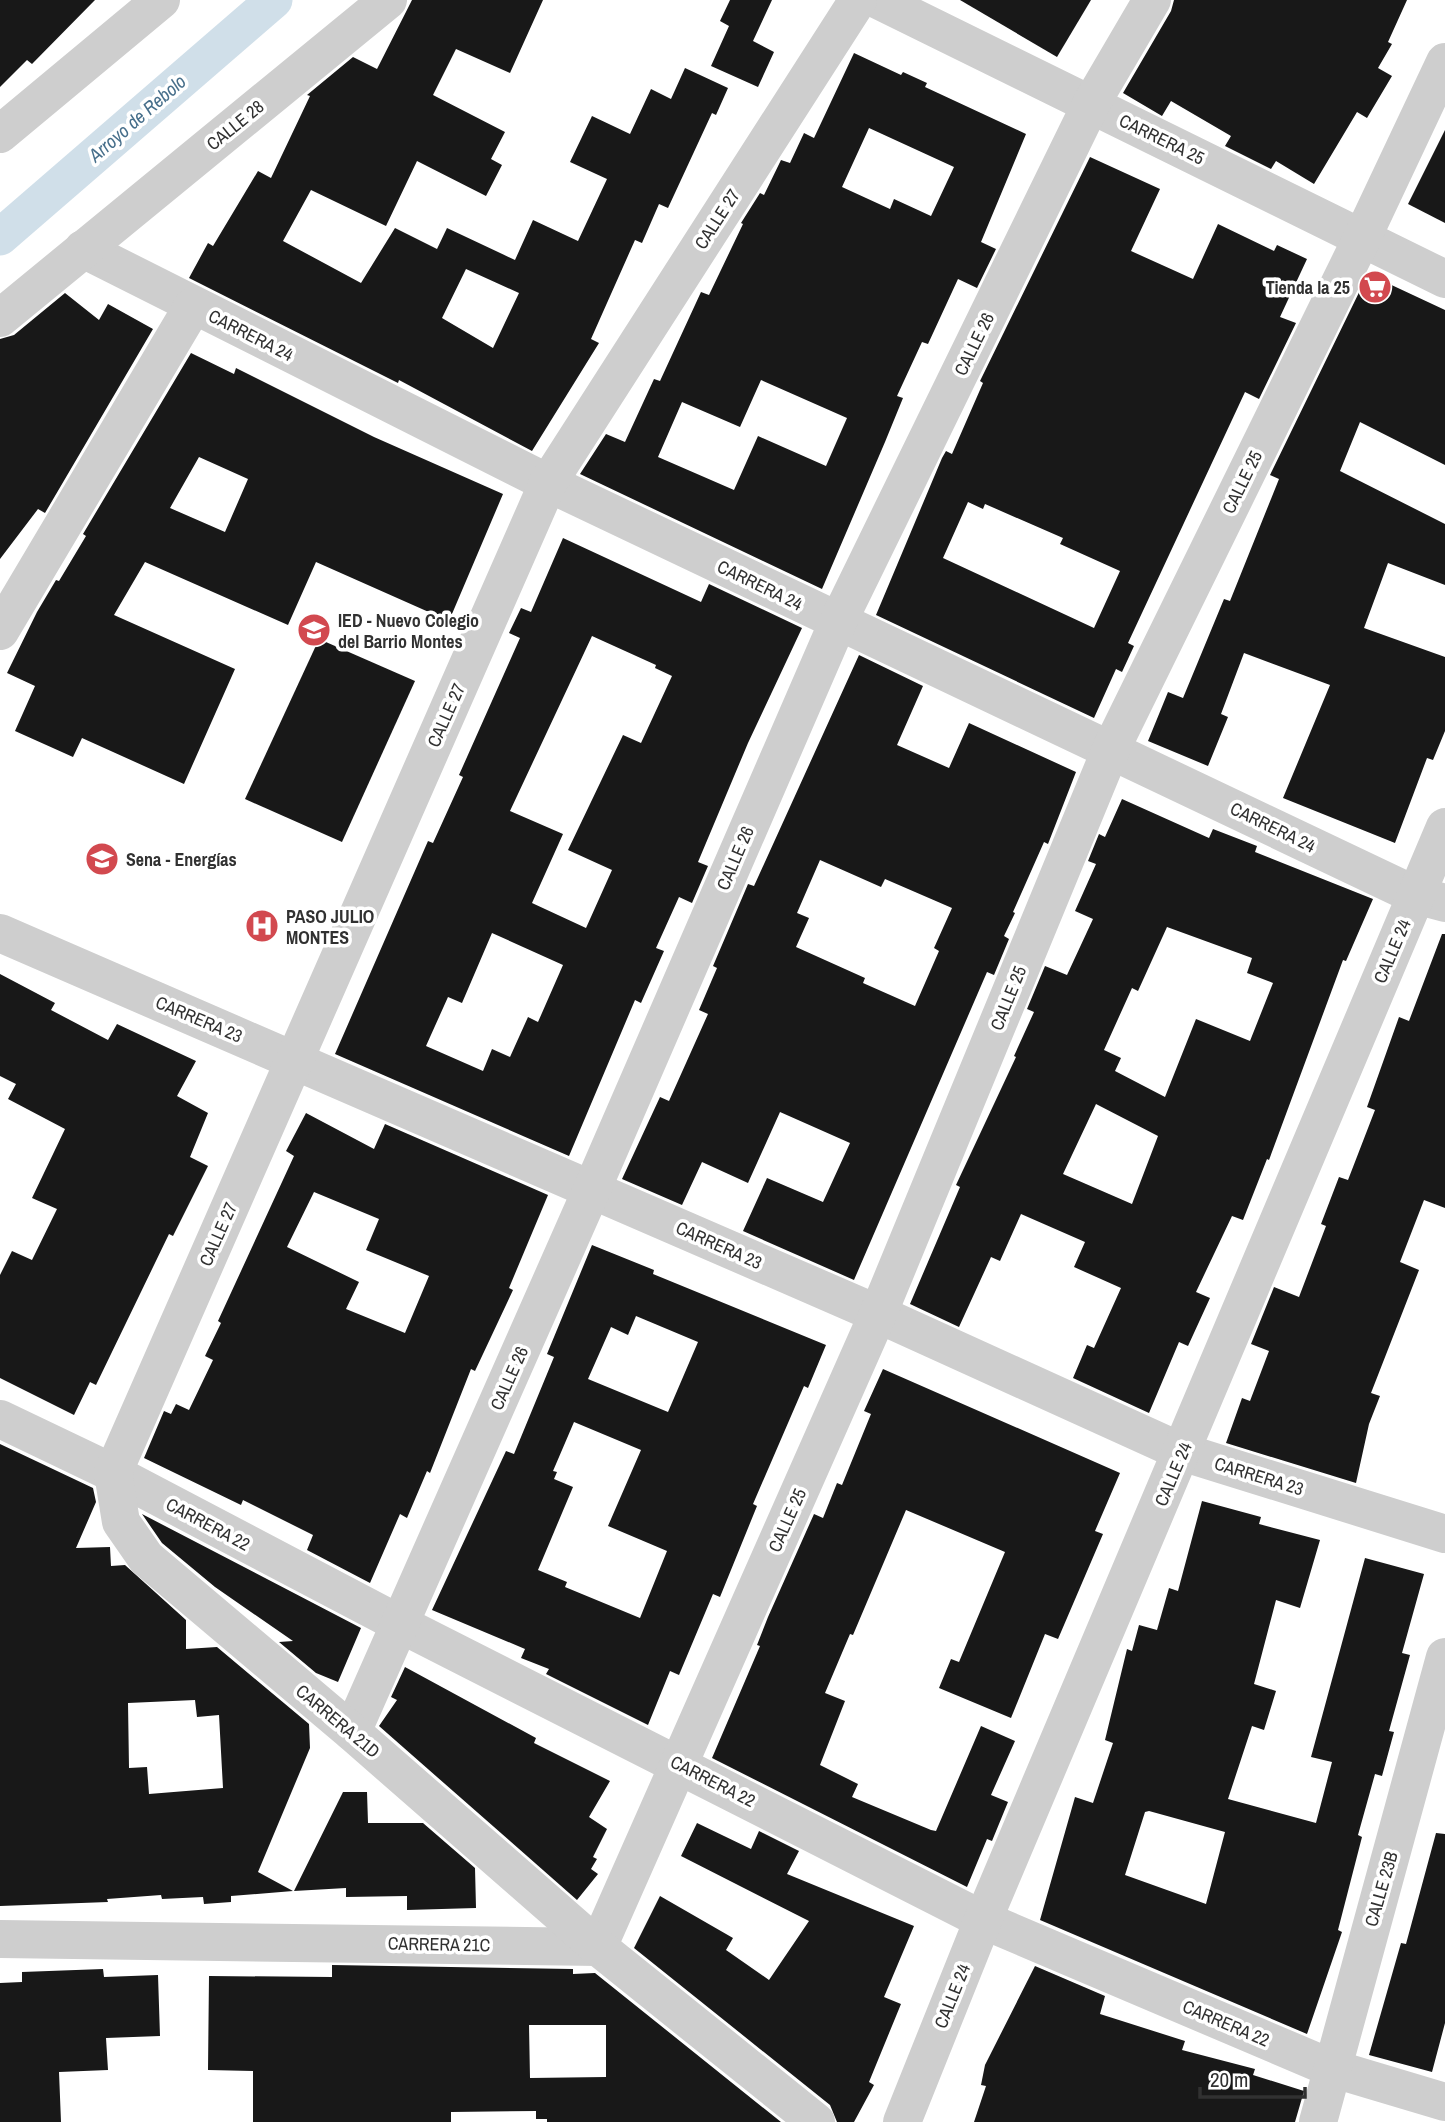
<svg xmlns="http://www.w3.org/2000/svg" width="1445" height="2122" viewBox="0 0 1445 2122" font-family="'Archivo Narrow',sans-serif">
  <rect width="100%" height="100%" fill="#fff"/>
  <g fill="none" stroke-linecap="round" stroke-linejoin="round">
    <polyline stroke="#d0dfe9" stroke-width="37" points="0,237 274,0"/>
  </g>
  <g fill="#181818" fill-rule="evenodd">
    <polygon points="0,0 95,0 32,64 27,60 0,87"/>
    <path d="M 412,0 L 543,0 L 510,73 L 456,49 L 433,95 L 505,132 L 491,159 L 502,165 L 486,196 L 417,161 L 386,226 L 311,190 L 283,241 L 361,283 L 395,228 L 437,249 L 447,228 L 515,260 L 533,220 L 578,241 L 607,179 L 570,162 L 592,116 L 630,134 L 651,89 L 671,99 L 685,68 L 728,88 L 716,115 L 712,113 L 668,208 L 659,204 L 642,243 L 635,240 L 591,339 L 599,343 L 532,451 L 399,380 L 398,383 L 189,278 L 208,243 L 213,246 L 258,171 L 271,178 L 310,96 L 307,95 L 353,57 L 377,69 ZM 466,269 L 519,293 L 493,348 L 442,318 Z"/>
    <polygon points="730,0 772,0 753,41 774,52 758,87 711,66 729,26 720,21"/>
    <polygon points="960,0 1091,0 1057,57"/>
    <polygon points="1174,0 1407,0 1388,42 1392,44 1378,68 1392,76 1367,118 1357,112 1314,184 1276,161 1271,169 1225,146 1231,136 1171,101 1162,116 1123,93 1171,11"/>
    <path d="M 854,53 L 901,75 L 903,72 L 927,83 L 925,87 L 1026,134 L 981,242 L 996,249 L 977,288 L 958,279 L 928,344 L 922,342 L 897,396 L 903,398 L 885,442 L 822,589 L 580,474 L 606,434 L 625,442 L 654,379 L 660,381 L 701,292 L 709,295 L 743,224 L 741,223 L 760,193 L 764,195 L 781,160 L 790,163 L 804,133 L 814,138 ZM 869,128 L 954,167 L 931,216 L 894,199 L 890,209 L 842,187 ZM 761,380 L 847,418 L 826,466 L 758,436 L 734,490 L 658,457 L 682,402 L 740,427 Z"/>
    <polygon points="1445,130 1445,223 1408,204"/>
    <path d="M 1090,157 L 1160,189 L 1131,251 L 1193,279 L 1218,224 L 1274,251 L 1277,245 L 1307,259 L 1280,317 L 1296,323 L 1259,399 L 1245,392 L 1128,643 L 1134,646 L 1122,672 L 1116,669 L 1094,718 L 876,615 L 942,458 L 946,451 L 952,454 L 983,383 L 980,381 ZM 968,502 L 983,509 L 985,504 L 1063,538 L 1060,544 L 1120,571 L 1094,628 L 943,558 Z"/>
    <polygon points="1368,274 1445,310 1445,465 1360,422 1340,471 1445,524 1445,585 1388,563 1364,628 1445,657 1445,731 1433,760 1427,758 1395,843 1283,798 1330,685 1244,653 1221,714 1228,717 1208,766 1148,741 1168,692 1183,698 1224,599 1230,601 1279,479 1270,475"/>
    <polygon points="65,293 99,320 108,304 153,329 45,513 38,509 0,559 0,339 14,335"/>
    <path d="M 191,353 L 234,374 L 236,368 L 374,437 L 503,494 L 449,621 L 316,562 L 288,625 L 145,562 L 114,615 L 235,669 L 184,784 L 82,738 L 73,757 L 15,731 L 35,686 L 7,673 L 37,612 L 56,580 L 59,581 L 86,536 L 83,534 ZM 199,457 L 248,479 L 225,532 L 170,508 Z"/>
    <path d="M 563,538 L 701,602 L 709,584 L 802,628 L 748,743 L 698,862 L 708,866 L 692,903 L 679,897 L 656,948 L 664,951 L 641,1003 L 635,1000 L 569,1156 L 335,1054 L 428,841 L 433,843 L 463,777 L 459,775 L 520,638 L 509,633 L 521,608 L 531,612 ZM 592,636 L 656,665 L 655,668 L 672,676 L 641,743 L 623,735 L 568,850 L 612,870 L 586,928 L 532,903 L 563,834 L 510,811 ZM 492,933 L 563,965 L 538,1022 L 528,1017 L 510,1057 L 492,1049 L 483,1071 L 426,1046 L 448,997 L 462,1003 Z"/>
    <polygon points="319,639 415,681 342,842 245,799"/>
    <path d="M 859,655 L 923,686 L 897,745 L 949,768 L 969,723 L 1076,772 L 1048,844 L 1044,842 L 1013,912 L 1015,913 L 1004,936 L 1009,939 L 994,975 L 987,972 L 854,1280 L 743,1231 L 767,1178 L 823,1202 L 850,1143 L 780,1112 L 748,1183 L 702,1162 L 682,1205 L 622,1179 L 660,1097 L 669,1101 L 708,1014 L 699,1010 L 717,968 L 713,966 L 748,884 L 754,886 ZM 820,860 L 881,887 L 885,879 L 952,908 L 934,948 L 939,951 L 915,1006 L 863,983 L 865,978 L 796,947 L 809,918 L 797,913 Z"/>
    <path d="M 1122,799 L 1209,838 L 1213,829 L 1257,846 L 1255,852 L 1373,899 L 1346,961 L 1343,960 L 1269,1160 L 1267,1159 L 1243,1220 L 1232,1216 L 1196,1292 L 1210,1298 L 1188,1346 L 1179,1342 L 1149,1413 L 1073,1378 L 1087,1345 L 1094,1348 L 1121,1288 L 1074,1267 L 1085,1242 L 1021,1214 L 1000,1261 L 991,1257 L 959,1327 L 910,1304 L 960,1187 L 956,1185 L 1016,1057 L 1014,1056 L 1034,1012 L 1027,1009 L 1045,966 L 1067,975 L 1093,919 L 1075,911 L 1096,864 L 1088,861 L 1099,834 L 1105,837 ZM 1167,927 L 1252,958 L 1247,973 L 1273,983 L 1250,1041 L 1196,1019 L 1165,1097 L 1115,1071 L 1121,1058 L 1104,1050 L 1132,988 L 1138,991 ZM 1096,1104 L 1158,1136 L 1132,1204 L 1063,1174 Z"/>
    <polygon points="1442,934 1445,934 1445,1208 1424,1200 1400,1262 1419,1270 1371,1393 1380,1396 1369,1424 1356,1483 1226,1443 1242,1398 1250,1401 1269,1351 1251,1344 1274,1287 1299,1297 1326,1226 1321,1224 1339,1177 1348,1180 1375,1110 1367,1107 1399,1017 1409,1021"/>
    <polygon points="0,974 55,1003 51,1010 108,1040 117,1024 196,1061 177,1096 208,1113 190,1157 208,1166 173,1236 169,1234 96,1385 90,1382 74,1415 0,1378 0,1275 12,1251 32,1260 57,1209 32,1198 65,1129 8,1099 16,1084 0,1076"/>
    <path d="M 306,1113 L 374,1149 L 385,1124 L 548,1195 L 509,1288 L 513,1290 L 475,1371 L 471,1369 L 430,1473 L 427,1471 L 407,1518 L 400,1514 L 370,1583 L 307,1550 L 313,1535 L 243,1500 L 241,1505 L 144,1458 L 164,1411 L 171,1414 L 176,1404 L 189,1410 L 213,1360 L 205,1356 L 221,1323 L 218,1321 L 294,1156 L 286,1151 ZM 314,1192 L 379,1219 L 366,1250 L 429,1276 L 405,1333 L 346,1309 L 359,1282 L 287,1247 Z"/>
    <path d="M 592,1245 L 654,1270 L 653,1274 L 826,1345 L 808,1388 L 804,1386 L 753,1504 L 757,1506 L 720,1597 L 713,1594 L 679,1675 L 670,1671 L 648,1725 L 546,1674 L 549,1669 L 521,1658 L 525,1649 L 432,1610 L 506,1451 L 514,1454 L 554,1357 L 547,1354 ZM 636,1316 L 698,1342 L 668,1412 L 588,1379 L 611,1327 L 628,1335 ZM 574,1422 L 641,1450 L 608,1526 L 667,1551 L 640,1618 L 565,1587 L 567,1582 L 538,1570 L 573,1487 L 554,1479 L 557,1472 L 553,1471 Z"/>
    <polygon points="883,1369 1120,1473 1095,1531 1103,1534 1058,1639 1045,1634 1011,1718 939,1688 951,1659 959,1662 1005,1552 906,1510 853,1635 850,1634 825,1693 845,1701 820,1765 858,1784 852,1797 931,1830 936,1831 981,1726 1015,1741 991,1795 1008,1802 992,1841 987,1839 967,1887 712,1758 760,1646 757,1645 768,1617 814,1514 823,1518 837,1483 842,1485 871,1414 864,1411"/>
    <path d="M 0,1444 L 93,1488 L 96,1502 L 76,1548 L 110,1547 L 111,1566 L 125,1565 L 186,1620 L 186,1649 L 217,1647 L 309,1724 L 310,1748 L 258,1872 L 293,1891 L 231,1896 L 231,1902 L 204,1904 L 203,1897 L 162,1899 L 161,1895 L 107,1899 L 108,1902 L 0,1906 ZM 195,1700 L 197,1717 L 219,1715 L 223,1788 L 149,1794 L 147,1767 L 129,1768 L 128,1703 Z"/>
    <path d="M 1202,1501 L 1261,1517 L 1259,1524 L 1320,1540 L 1300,1608 L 1276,1600 L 1254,1684 L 1276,1691 L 1264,1730 L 1252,1726 L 1228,1799 L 1316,1823 L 1332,1762 L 1311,1757 L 1365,1558 L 1424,1574 L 1402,1653 L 1410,1655 L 1389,1731 L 1394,1732 L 1382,1776 L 1375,1774 L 1358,1835 L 1362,1837 L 1338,1930 L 1342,1932 L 1307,2034 L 1040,1920 L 1075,1797 L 1093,1803 L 1113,1743 L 1105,1740 L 1127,1649 L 1132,1651 L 1139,1625 L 1157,1630 L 1169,1588 L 1178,1591 ZM 1149,1811 L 1225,1832 L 1206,1904 L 1125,1875 L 1145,1812 Z"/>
    <polygon points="142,1514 361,1628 338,1682 316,1673 279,1642 293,1641 215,1587 162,1543"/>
    <polygon points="405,1667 536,1738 534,1743 610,1781 589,1817 607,1829 593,1857 597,1859 591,1869 598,1874 577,1900 379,1726 397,1700 391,1697"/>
    <polygon points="343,1792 367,1792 368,1823 423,1823 475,1868 476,1908 407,1910 407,1896 346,1897 346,1888 294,1891"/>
    <polygon points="697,1823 751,1849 759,1831 799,1851 787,1874 914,1926 884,1997 901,2004 869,2082 874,2085 854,2122 837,2122 830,2105 634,1948 660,1896 733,1938 726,1950 769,1980 809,1921 681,1856"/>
    <polygon points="1436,1833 1445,1834 1445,2023 1432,2072 1369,2055 1401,1943 1406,1944"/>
    <path d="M 332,1965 L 573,1969 L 573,1974 L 595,1973 L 781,2122 L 547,2122 L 547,2119 L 536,2119 L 536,2111 L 451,2112 L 451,2122 L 253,2122 L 253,2071 L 208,2070 L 209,1976 L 332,1977 ZM 529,2025 L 606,2025 L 606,2077 L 530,2078 Z"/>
    <polygon points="1035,1966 1105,1996 1100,2014 1185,2041 1182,2050 1255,2069 1253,2075 1304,2091 1295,2122 974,2122 986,2086 981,2085 985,2065"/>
    <polygon points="103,1969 104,1977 158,1975 160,2036 106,2038 108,2070 59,2072 61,2122 0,2122 0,1983 22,1982 22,1972"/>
  </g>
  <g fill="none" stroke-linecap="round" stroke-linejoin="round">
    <g stroke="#cecece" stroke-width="38">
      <polyline points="878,0 1445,279"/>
      <polyline points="0,134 161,0"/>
      <polyline points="83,249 548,483 1415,895 1445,903"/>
      <polyline points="0,318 388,0"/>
      <polyline points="0,631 193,306"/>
      <polyline points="0,933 878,1314 1182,1452 1445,1534"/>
      <polyline points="0,1419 113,1473 400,1624 983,1920 1331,2068 1445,2102"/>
      <polyline points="352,1732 592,1189 838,622 1091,104 1152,0"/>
      <polyline points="0,1939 598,1947"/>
      <polyline points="598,1947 878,1314 1111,749 1362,238 1445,62"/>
      <polyline points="816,2122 598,1947 352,1732 146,1558 121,1522 113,1473 548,483 858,0"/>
      <polyline points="902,2122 983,1920 1445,827"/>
      <polyline points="1318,2122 1445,1657"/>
    </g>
  </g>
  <defs>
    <symbol id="supermarket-disc" viewBox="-11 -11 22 22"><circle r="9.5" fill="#d2494f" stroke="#fff"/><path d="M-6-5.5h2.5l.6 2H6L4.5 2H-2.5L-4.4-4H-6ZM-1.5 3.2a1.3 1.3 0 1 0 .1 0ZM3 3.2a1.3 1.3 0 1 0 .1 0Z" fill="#fff"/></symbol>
    <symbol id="school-disc" viewBox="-11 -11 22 22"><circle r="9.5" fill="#d2494f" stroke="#fff"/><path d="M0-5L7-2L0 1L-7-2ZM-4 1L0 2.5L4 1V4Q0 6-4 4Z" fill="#fff"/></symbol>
    <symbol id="university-disc" viewBox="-11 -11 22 22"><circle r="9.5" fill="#d2494f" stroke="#fff"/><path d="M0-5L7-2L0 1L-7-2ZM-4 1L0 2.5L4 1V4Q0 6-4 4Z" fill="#fff"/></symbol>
    <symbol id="hospital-disc" viewBox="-11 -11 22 22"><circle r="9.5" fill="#d2494f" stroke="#fff"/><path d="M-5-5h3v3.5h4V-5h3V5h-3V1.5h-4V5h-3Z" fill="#fff"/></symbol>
  </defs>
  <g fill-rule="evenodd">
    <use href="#supermarket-disc" x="1356" y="268" width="38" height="38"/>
    <use href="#school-disc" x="295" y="611" width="38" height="38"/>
    <use href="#university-disc" x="83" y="840" width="38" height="38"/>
    <use href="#hospital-disc" x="243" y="907" width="38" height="38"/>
  </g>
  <g text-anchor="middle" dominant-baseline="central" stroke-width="7" stroke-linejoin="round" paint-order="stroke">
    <g font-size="18" fill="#313131" stroke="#fff">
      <text transform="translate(235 125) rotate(-39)">CALLE 28</text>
      <text transform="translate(1162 139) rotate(26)">CARRERA 25</text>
      <text transform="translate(717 219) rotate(-57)">CALLE 27</text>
      <text transform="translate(251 335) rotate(27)">CARRERA 24</text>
      <text transform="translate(974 344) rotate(-64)">CALLE 26</text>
      <text transform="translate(1242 482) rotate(-64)">CALLE 25</text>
      <text transform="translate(760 585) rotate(26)">CARRERA 24</text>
      <text transform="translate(446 715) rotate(-66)">CALLE 27</text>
      <text transform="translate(1273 827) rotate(26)">CARRERA 24</text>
      <text transform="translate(735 858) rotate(-67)">CALLE 26</text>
      <text transform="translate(1392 951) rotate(-67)">CALLE 24</text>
      <text transform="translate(1008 998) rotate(-68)">CALLE 25</text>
      <text transform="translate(199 1019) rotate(23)">CARRERA 23</text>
      <text transform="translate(218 1234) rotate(-66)">CALLE 27</text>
      <text transform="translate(719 1245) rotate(24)">CARRERA 23</text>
      <text transform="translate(509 1378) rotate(-66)">CALLE 26</text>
      <text transform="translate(1173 1474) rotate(-67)">CALLE 24</text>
      <text transform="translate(1259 1476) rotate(17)">CARRERA 23</text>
      <text transform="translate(787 1520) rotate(-66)">CALLE 25</text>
      <text transform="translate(208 1524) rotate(28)">CARRERA 22</text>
      <text transform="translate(338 1721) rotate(40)">CARRERA 21D</text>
      <text transform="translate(713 1781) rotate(27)">CARRERA 22</text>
      <text transform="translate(1381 1889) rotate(-74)">CALLE 23B</text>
      <text transform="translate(439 1944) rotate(1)">CARRERA 21C</text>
      <text transform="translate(952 1996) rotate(-68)">CALLE 24</text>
      <text transform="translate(1226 2023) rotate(23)">CARRERA 22</text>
    </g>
    <g font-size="18" font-weight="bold" fill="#313131" stroke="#fff" text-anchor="start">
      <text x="1350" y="287" text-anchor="end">Tienda la 25</text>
      <text x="338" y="620">IED - Nuevo Colegio<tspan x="338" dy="21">del Barrio Montes</tspan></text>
      <text x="126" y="859">Sena - Energías</text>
      <text x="286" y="916">PASO JULIO<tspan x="286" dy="21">MONTES</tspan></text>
    </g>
    <g font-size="19" font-style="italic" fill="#476f8b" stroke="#fff">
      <text transform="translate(137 118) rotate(-41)">Arroyo de Rebolo</text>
    </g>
  </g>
  <path d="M1200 2087v10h105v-10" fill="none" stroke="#313131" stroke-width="3.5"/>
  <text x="1210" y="2087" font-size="21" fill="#313131" stroke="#ffffff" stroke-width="5" paint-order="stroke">20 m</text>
</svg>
